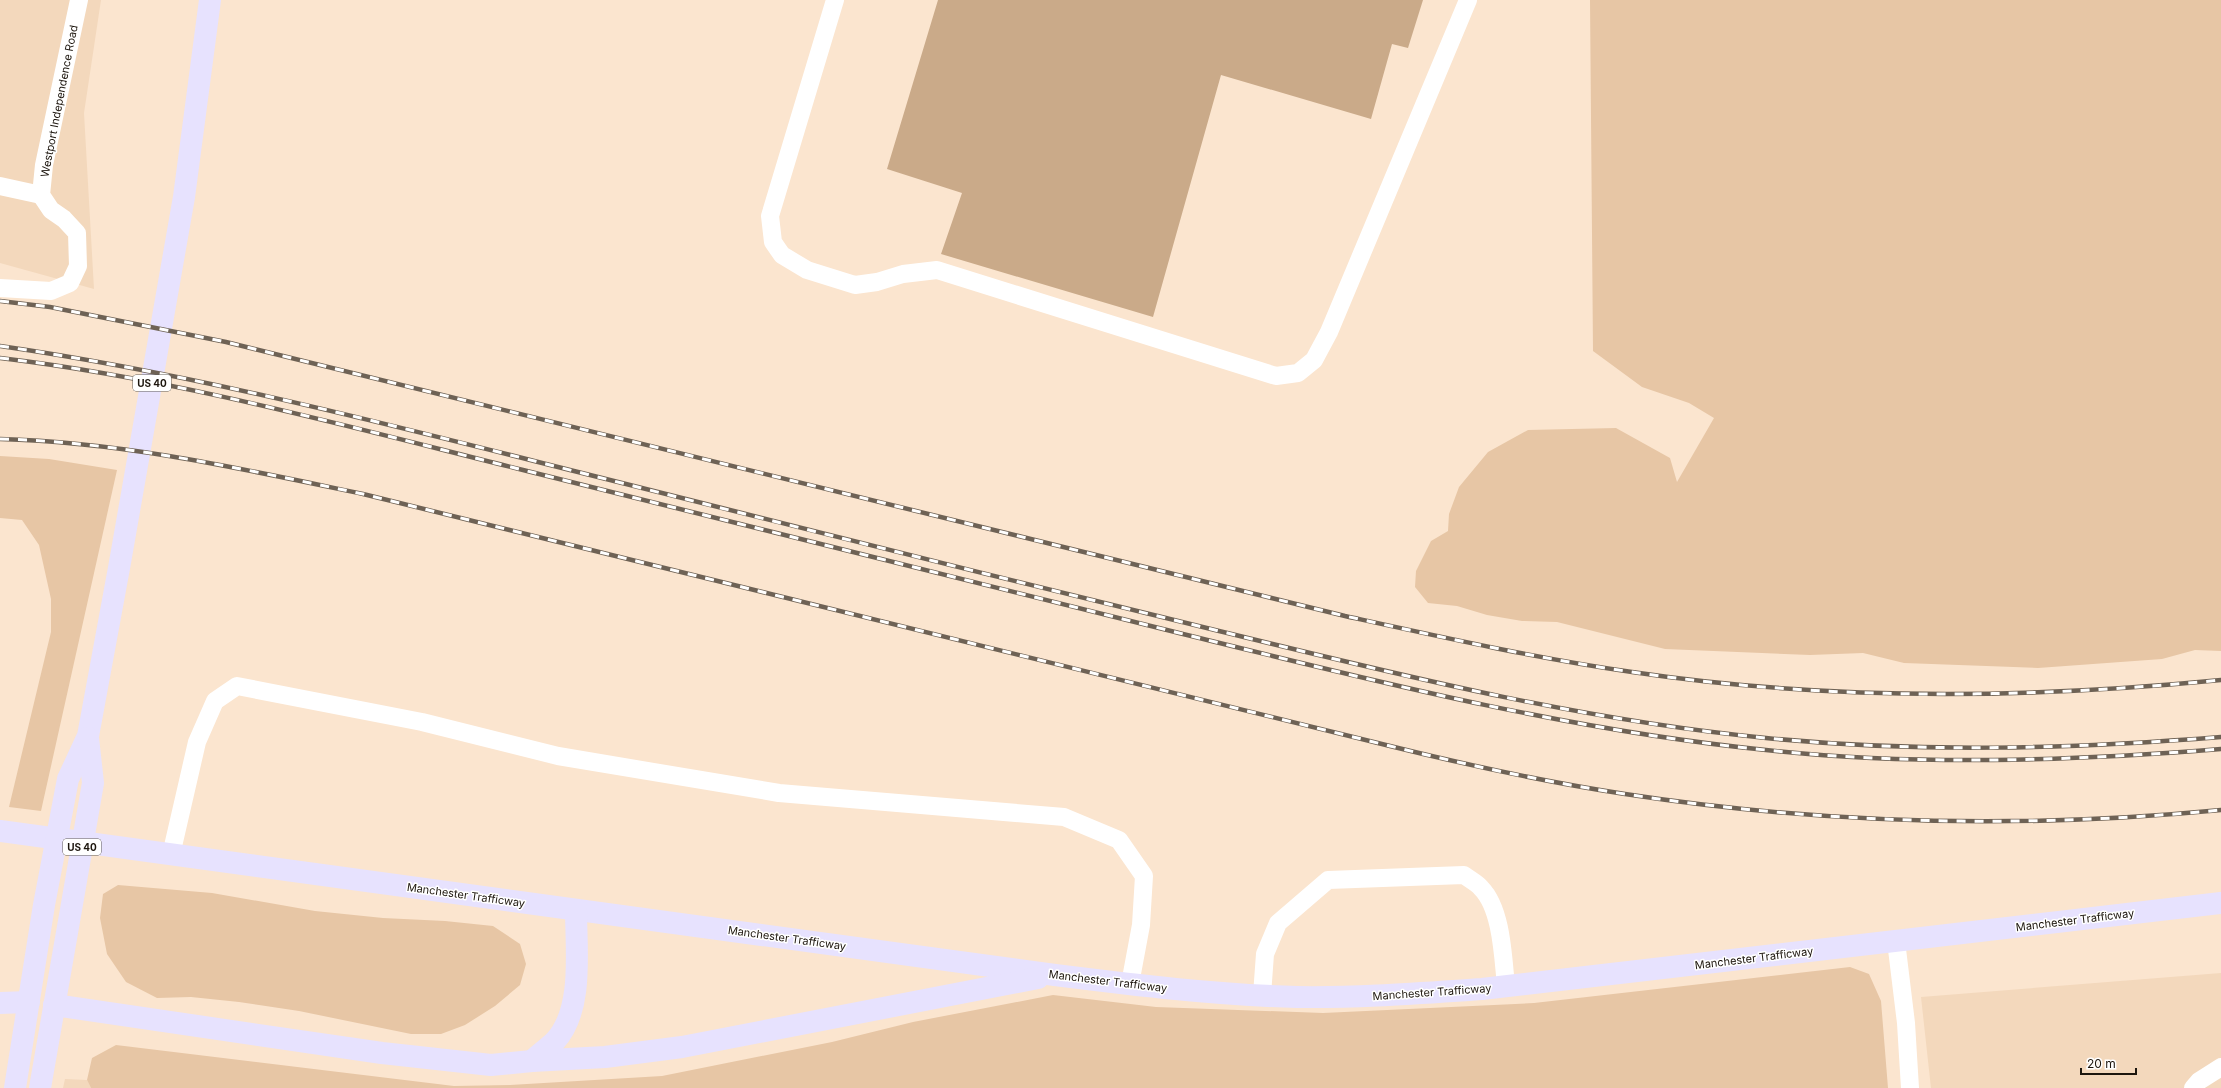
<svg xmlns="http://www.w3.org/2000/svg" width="2221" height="1088" viewBox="0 0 2221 1088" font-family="Inter,sans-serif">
  <rect width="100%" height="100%" fill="#fbe5cf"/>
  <g fill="#f3d8bc">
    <polygon points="0,0 101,0 84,113 94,289 0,263"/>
    <polygon points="2221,973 2221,1088 1931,1088 1921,997"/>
    <polygon points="65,1079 87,1080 91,1088 63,1088"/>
  </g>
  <g fill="#e7c6a5">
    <polygon points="1590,0 2221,0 2221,651 2195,650 2162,659 2038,668 1904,663 1863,653 1810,655 1665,649 1557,622 1522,621 1487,615 1457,606 1428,603 1415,587 1416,571 1431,541 1448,531 1449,514 1459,487 1488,452 1528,430 1616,428 1670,458 1677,482 1714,418 1689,403 1642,387 1593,351"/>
    <polygon points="0,456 49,459 117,470 41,811 9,807 51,632 51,599 39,545 22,520 0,518"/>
    <polygon points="118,885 212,893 315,911 383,918 445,921 493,926 520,944 526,964 520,985 495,1006 465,1025 441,1034 411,1034 299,1011 239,1002 191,997 157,998 126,982 107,954 100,918 103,894"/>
    <polygon points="1850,967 1869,974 1881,1001 1888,1088 91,1088 87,1080 92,1058 116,1045 454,1086 510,1085 662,1076 832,1042 913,1022 1053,995 1156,1007 1323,1013 1534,1003"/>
  </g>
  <polygon fill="#caaa89" points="938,0 1423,0 1408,48 1392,44 1371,119 1221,75 1153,317 941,254 962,193 887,169"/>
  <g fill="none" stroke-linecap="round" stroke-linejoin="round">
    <g stroke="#fff" stroke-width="18">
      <polyline points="835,0 770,216 773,242 782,255 807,270 855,285 877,282 903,274 937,270 1276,376 1298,373 1314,360 1329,332 1468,0"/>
      <polyline points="0,186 41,195"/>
      <polyline points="0,288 51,291 70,283 78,266 77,233 64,219 51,210 41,195 44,165 79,0"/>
      <polyline points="171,855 197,742 215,701 237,686 422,722 558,756 779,793 1064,817 1119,840 1144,876 1141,925 1130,984"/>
      <polyline points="1896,941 1906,1023 1910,1088"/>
      <path d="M 1262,995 L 1265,954 L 1278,923 L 1328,880 L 1464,875 C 1469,879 1477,883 1481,888 C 1502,909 1503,958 1506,986"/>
      <polyline points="2193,1088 2199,1081 2221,1067"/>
    </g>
    <g stroke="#e7e2fe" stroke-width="22">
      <path d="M 0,831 L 1055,975 C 1135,985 1216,995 1297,997 C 1359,998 1421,993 1482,989 L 2221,903"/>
      <polyline points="0,1003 29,1002"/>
      <polyline points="54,1005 382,1053 491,1065 532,1061 605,1057 682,1047 1038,978"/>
      <path d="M 532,1061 C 539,1054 548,1048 555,1041 C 584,1010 576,949 576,910"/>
      <polyline points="15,1088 44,905 68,779 88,736 119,568 184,197 210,0"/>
      <polyline points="40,1088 93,783 88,738"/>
    </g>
    <defs>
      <g id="rail">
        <path d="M 0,301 L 50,307 L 226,342 L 1345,616 C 1441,637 1535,658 1632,672 C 1828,701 2025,699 2221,680"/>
        <path d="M 0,346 C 195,374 387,424 578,472 C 792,526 1005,579 1219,631 C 1400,675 1580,720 1766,738 C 1920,753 2068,749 2221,737"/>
        <path d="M 0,358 C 177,379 350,427 523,470 C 740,524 958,578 1175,632 C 1370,680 1566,730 1766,750 C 1917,766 2070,761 2221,749"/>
        <path d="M 0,439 C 123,442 243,469 363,494 L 1390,746 C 1467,765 1546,782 1625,794 C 1822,824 2023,829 2221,810"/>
      </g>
    </defs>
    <use href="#rail" stroke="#6e6255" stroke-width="4.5"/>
    <use href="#rail" stroke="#fff" stroke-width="3" stroke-dasharray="9" stroke-linecap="butt"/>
  </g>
  <g text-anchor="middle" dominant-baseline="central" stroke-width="3" stroke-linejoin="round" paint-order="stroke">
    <g fill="#fff" stroke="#615c56" stroke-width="1">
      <rect x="133" y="375" width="38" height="16" rx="3"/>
      <rect x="63" y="839" width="38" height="16" rx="3"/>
    </g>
    <g font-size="10" font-weight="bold" fill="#1d160e">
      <text x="152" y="383">US 40</text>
      <text x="82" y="847">US 40</text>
    </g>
    <g font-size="11" fill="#1d160e" stroke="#fff">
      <text transform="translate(59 101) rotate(-79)">Westport Independence Road</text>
      <text transform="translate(466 895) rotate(8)">Manchester Trafficway</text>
      <text transform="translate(2075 920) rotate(-7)">Manchester Trafficway</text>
      <text transform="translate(787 938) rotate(8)">Manchester Trafficway</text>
      <text transform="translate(1754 958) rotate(-7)">Manchester Trafficway</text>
      <text transform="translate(1108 981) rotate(7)">Manchester Trafficway</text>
      <text transform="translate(1432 992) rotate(-4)">Manchester Trafficway</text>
    </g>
  </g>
  <path d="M2081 1068v6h55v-6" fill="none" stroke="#1d160e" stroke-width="2"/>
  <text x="2087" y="1068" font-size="12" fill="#1d160e" stroke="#ffffff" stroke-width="3" paint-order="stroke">20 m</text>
</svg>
